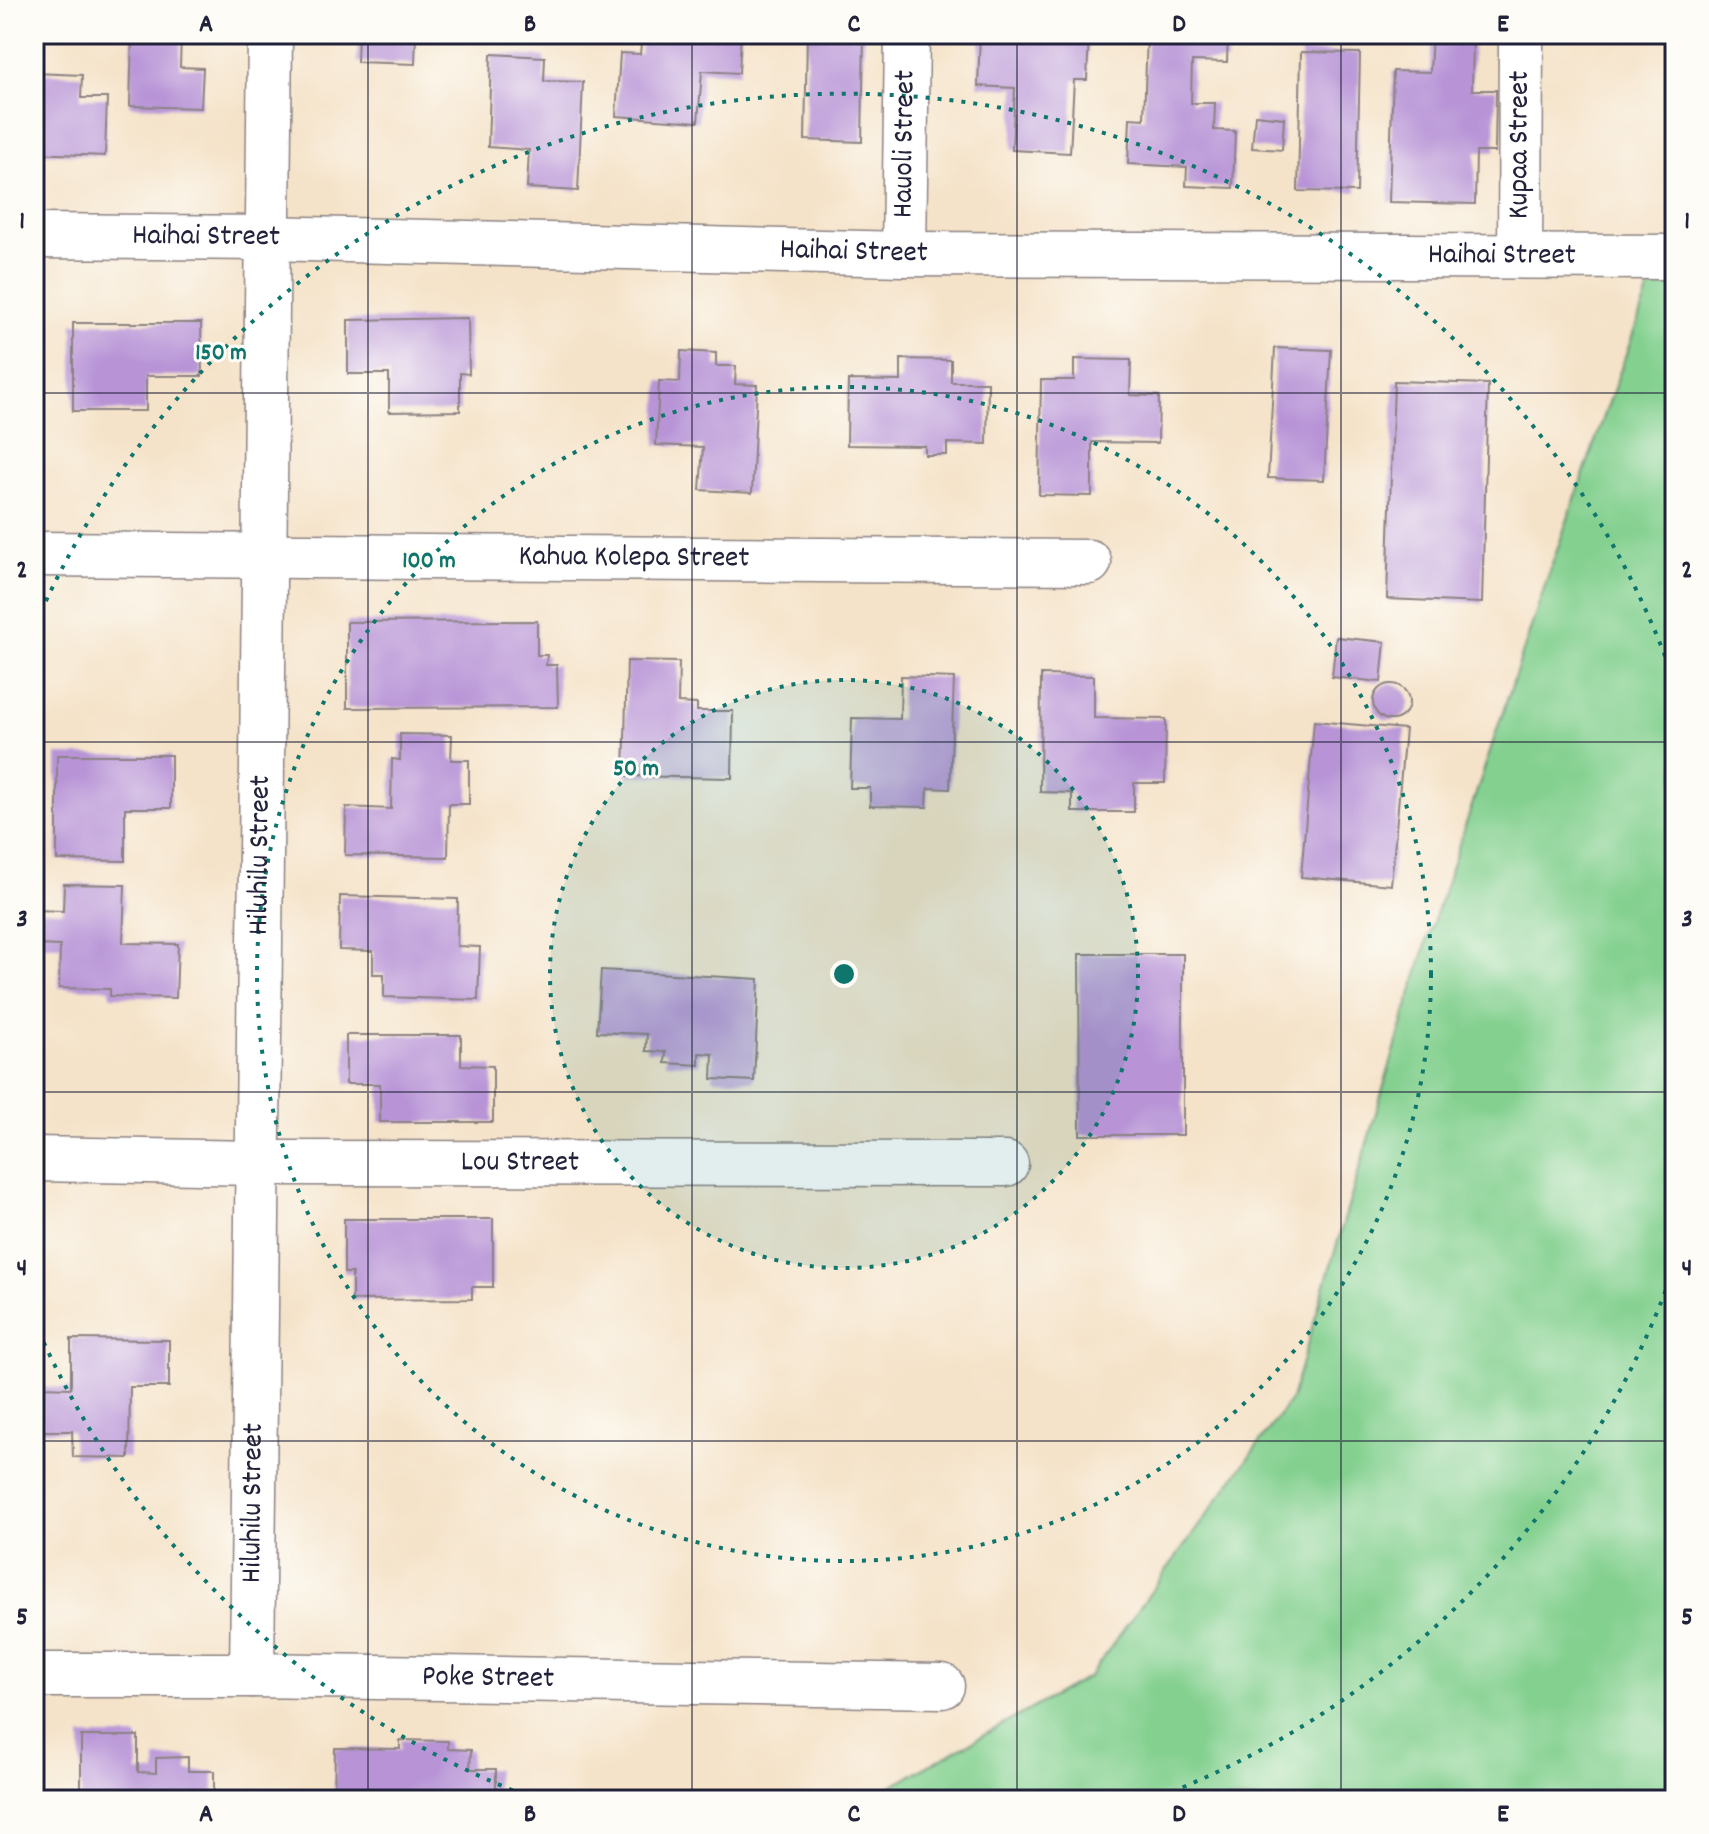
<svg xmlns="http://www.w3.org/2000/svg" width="1709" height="1834" viewBox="0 0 1709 1834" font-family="Dekko,sans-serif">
  <rect width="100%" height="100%" fill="#fdfcf7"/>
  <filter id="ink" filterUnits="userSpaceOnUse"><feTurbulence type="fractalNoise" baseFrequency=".0125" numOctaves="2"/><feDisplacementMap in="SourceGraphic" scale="16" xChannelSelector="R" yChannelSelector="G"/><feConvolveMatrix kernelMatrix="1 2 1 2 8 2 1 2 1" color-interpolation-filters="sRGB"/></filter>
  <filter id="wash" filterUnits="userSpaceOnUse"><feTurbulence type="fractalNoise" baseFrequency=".006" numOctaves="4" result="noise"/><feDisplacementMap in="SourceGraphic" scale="32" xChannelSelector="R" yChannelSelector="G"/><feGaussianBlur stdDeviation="1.8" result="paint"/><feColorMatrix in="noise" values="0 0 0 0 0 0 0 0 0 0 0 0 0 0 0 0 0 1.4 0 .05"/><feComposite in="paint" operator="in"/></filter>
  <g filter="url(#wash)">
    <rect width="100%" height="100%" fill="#f5e3c9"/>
    <polygon fill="#83d08f" stroke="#527965" stroke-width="2" points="1650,286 1675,287 1675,1800 866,1800 1089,1677 1291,1399 1427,941 1553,561"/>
    <g id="blocks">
      <g fill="#b894d7">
        <polygon points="132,34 181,34 180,67 203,68 201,108 130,106"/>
        <polygon points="358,34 416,34 415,64 357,62"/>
        <polygon points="642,34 741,34 739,73 702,71 698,122 616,116 620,53 640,54"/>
        <polygon points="807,34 864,34 862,142 805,140"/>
        <polygon points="980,34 1089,34 1087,80 1074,80 1070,153 1012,150 1015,88 978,86"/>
        <polygon points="1147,34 1228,34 1227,62 1192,61 1191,103 1215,103 1214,130 1235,131 1233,188 1186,186 1187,167 1128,164 1130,118 1144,119"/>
        <polygon points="1432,34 1473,34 1472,90 1496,90 1495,152 1476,152 1475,204 1389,202 1393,71 1430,72"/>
        <polygon points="1301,52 1360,53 1357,192 1298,191"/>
        <polygon points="491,54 545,57 544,81 583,82 578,191 527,188 529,150 488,147"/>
        <polygon points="34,73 82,75 81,98 107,98 105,156 34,153"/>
        <polygon points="1255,115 1284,118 1282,150 1252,148"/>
        <polygon points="468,318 469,374 460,373 460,411 389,412 389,374 348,374 348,320"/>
        <polygon points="73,323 201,323 202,376 146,376 146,411 73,411"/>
        <polygon points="1275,348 1331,350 1324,480 1268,478"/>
        <polygon points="681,351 716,353 716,366 736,366 735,384 757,385 752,493 700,490 703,447 656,445 659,381 680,382"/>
        <polygon points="901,359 951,360 951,382 988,382 987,444 947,443 947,455 925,455 925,446 847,445 848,380 901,381"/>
        <polygon points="1074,359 1131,360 1130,395 1159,396 1158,443 1092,442 1092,496 1039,495 1041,380 1074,380"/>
        <polygon points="1394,381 1488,384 1482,603 1387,599"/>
        <polygon points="537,621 537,655 547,655 546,665 557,665 558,707 347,708 347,622"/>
        <polygon points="1336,637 1385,642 1381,682 1332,677"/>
        <polygon points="627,661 679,662 678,703 697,704 697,711 733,711 732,778 624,776"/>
        <polygon points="1041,675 1094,676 1094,718 1166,719 1165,783 1134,783 1134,812 1072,812 1072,793 1040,792"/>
        <polygon points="901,676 954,678 950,789 928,788 927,807 870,806 870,788 850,788 852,718 900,719"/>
        <circle cx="1391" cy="702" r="18"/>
        <polygon points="1314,721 1405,729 1391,885 1301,877"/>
        <polygon points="400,734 452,735 451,760 469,760 469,804 449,804 448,857 345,855 346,807 391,809 392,759 400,760"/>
        <polygon points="57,755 171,755 171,808 125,808 125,861 57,860"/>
        <polygon points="64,884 125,885 123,943 178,944 176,998 110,996 110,989 59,988 60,946 36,945 36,910 63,911"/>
        <polygon points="340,896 458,899 457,946 480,947 478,1000 384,997 384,974 373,974 373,951 339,950"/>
        <polygon points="1079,954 1183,954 1183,1135 1080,1135"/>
        <polygon points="601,970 759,979 754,1081 712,1079 713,1054 699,1053 699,1065 665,1063 666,1052 646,1051 647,1034 597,1032"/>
        <polygon points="346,1035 461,1035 461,1065 493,1066 493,1122 380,1122 380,1084 346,1084"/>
        <polygon points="344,1219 493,1219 493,1287 472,1287 472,1299 352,1300 352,1273 344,1273"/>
        <polygon points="71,1339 169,1340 169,1387 130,1387 129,1458 73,1457 72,1431 42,1431 42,1387 71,1388"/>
        <polygon points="81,1736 138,1736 138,1772 156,1773 156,1758 188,1757 188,1771 214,1771 214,1800 81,1800"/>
        <polygon points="400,1740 448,1741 448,1749 471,1750 470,1769 496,1769 496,1800 334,1800 335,1748 400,1749"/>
      </g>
    </g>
  </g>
  <g filter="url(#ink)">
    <use href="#blocks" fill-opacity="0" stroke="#8c8282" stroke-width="2"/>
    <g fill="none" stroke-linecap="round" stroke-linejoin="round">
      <defs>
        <g id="minor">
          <path id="s1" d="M 34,236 L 267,238 L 904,254 L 1675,257"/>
          <path id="s2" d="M 904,254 L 907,34"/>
          <path id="s3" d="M 1520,255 L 1521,34"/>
          <path id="s4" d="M 34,554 L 1089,562"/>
          <path id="s5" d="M 34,1159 L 257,1163 L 1006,1164"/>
          <path id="s6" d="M 34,1675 L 252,1675 L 942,1686"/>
          <path id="s7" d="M 252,1675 L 270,34"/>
        </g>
      </defs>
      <use href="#minor" stroke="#8c8282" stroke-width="47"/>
      <use href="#minor" stroke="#fff" stroke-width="44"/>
    </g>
  </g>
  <path fill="none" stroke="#22223b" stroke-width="2" stroke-opacity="0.55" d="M 368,34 L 368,1800M 692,34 L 692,1800M 1017,34 L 1017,1800M 1341,34 L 1341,1800M 34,393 L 1675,393M 34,742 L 1675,742M 34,1092 L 1675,1092M 34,1441 L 1675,1441"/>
  <circle cx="844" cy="974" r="294" fill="#0f766e" fill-opacity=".12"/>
  <g fill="none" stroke="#0f766e" stroke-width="4" stroke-dasharray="4 8">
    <circle cx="844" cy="974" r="294"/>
    <circle cx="844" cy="974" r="587"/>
    <path d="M1674 1268A881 881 0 0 1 1153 1799M535 1799A881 881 0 0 1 36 1325M36 623A881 881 0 0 1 1674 680"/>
  </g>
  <g text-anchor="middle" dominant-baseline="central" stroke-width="6" stroke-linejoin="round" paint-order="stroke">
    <g font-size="30" fill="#22223b" stroke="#fdfcf7">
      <text stroke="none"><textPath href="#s2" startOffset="110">Hauoli Street</textPath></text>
      <text stroke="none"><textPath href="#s3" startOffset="110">Kupaa Street</textPath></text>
      <text stroke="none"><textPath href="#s1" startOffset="172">Haihai Street</textPath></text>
      <text stroke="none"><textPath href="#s1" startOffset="820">Haihai Street</textPath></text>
      <text stroke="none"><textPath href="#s1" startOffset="1468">Haihai Street</textPath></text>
      <text stroke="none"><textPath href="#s4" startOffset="600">Kahua Kolepa Street</textPath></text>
      <text stroke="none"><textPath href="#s7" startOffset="820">Hiluhilu Street</textPath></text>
      <text stroke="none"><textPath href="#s5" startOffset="486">Lou Street</textPath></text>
      <text stroke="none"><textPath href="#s7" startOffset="172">Hiluhilu Street</textPath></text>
      <text stroke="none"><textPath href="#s6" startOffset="454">Poke Street</textPath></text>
    </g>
  </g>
  <circle cx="844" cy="974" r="12" fill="#0f766e" stroke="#fdfcf7" stroke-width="4"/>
  <g font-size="24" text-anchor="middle" font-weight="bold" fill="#0f766e" stroke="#fdfcf7" stroke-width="6" stroke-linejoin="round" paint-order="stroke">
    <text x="221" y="359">150 m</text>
    <text x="429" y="567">100 m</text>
    <text x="636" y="775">50 m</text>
  </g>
  <rect width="1709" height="1834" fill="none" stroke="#fdfcf7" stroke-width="88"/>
  <rect x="44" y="44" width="1621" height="1746" fill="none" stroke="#22223b" stroke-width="3"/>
  <g font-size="26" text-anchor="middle" font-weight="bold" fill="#22223b">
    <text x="206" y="31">A</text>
    <text x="530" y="31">B</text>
    <text x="854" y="31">C</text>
    <text x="1179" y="31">D</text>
    <text x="1503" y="31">E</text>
    <text x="22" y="228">1</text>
    <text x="1687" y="228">1</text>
    <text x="22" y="577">2</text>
    <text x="1687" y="577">2</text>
    <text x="22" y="926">3</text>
    <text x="1687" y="926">3</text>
    <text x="22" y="1275">4</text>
    <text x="1687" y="1275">4</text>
    <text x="22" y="1624">5</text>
    <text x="1687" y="1624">5</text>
    <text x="206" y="1821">A</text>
    <text x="530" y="1821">B</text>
    <text x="854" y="1821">C</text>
    <text x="1179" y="1821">D</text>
    <text x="1503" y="1821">E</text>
  </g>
</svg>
